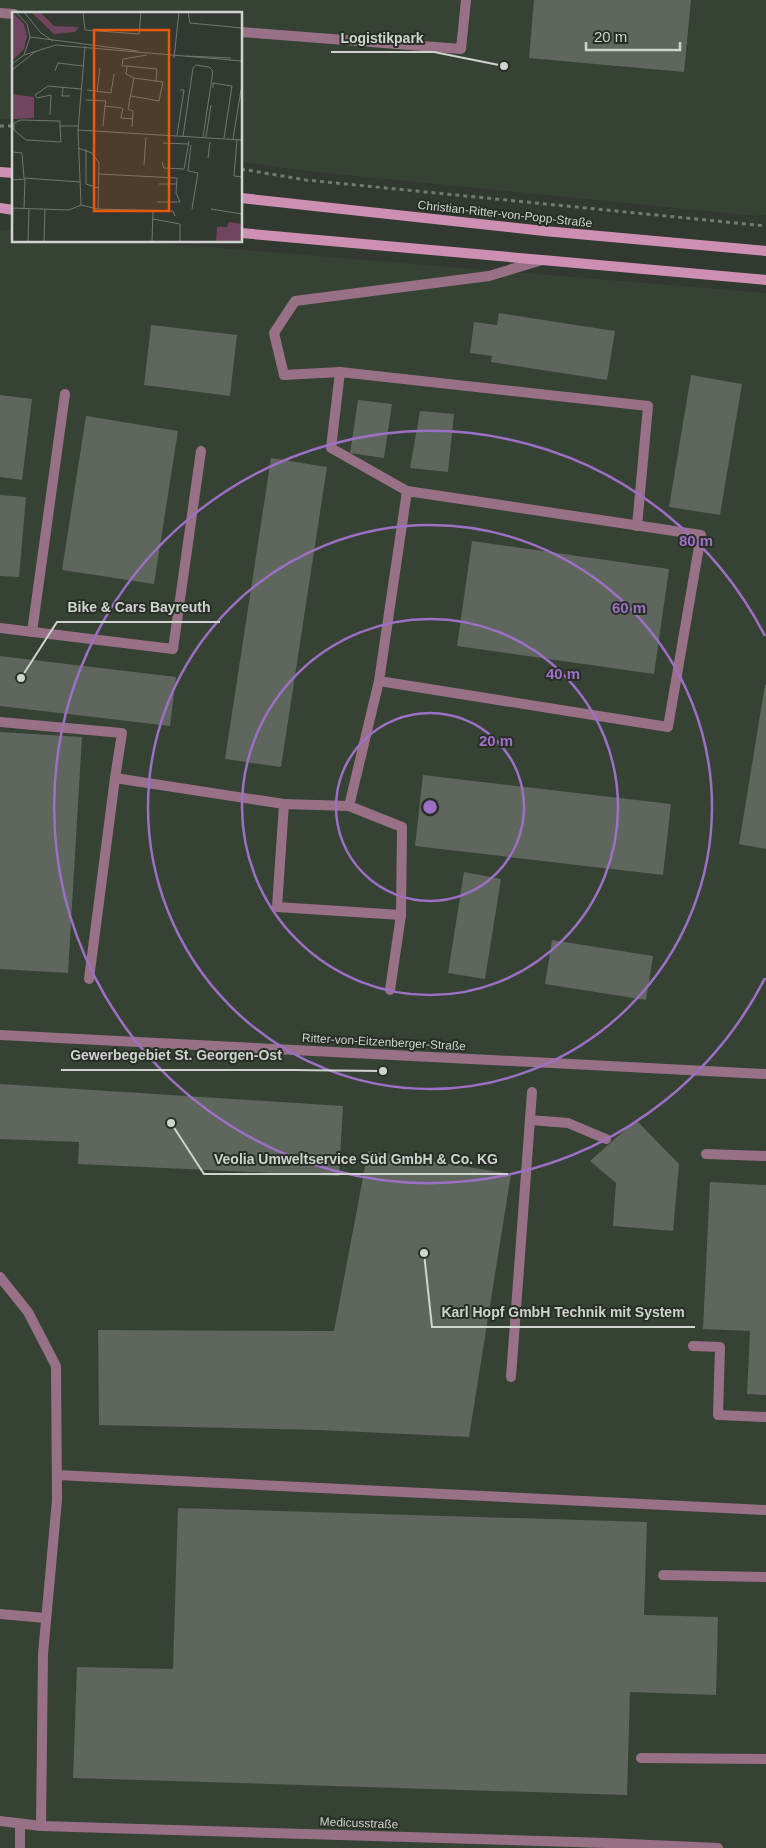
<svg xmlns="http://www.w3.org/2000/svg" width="766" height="1848" viewBox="0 0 766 1848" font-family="Helvetica,sans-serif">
  <rect width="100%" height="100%" fill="#323931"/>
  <g fill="#364234">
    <polygon points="0,0 766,0 766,215 757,216 307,171 241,162 241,14 14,14 14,119 0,119"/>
    <polygon points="0,230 14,231 14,241 135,241 766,293 766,1848 0,1848"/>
  </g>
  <g fill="#5e665d">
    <polygon points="534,0 691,0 684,72 529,58"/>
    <polygon points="499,313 615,331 607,380 491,362 492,356 470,353 474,322 497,325"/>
    <polygon points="151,325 237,335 230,396 144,385"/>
    <polygon points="691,375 742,384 720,515 669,507"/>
    <polygon points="0,395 32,399 22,480 0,477"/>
    <polygon points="358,400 392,404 384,458 350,453"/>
    <polygon points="420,411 454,414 448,472 410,468"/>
    <polygon points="86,416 178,431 154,584 62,570"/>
    <polygon points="271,458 327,467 281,767 225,759"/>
    <polygon points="0,495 26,497 19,577 0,576"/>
    <polygon points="472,541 669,569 654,674 457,646"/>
    <polygon points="0,656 176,677 170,726 0,706"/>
    <polygon points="765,685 766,685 766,849 739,844"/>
    <polygon points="0,732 82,737 68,973 0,969"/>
    <polygon points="423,775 671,804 663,875 415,846"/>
    <polygon points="464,872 501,879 485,979 448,973"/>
    <polygon points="552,940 653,956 646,1000 545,984"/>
    <polygon points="0,1084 343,1106 339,1176 78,1164 79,1142 0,1139"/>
    <polygon points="636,1120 679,1164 673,1231 613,1226 616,1183 590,1161"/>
    <polygon points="368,1151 511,1174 469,1437 319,1430 99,1425 98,1330 334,1331"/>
    <polygon points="710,1182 766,1185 766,1395 747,1394 750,1331 703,1329"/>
    <polygon points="178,1508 647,1522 644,1615 718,1617 716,1695 630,1692 627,1795 73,1778 77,1667 173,1669"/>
  </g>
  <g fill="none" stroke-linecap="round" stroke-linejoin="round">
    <g stroke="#747973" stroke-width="3" stroke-dasharray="4 4" stroke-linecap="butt">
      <polyline points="0,126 14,126"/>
      <polyline points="241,169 306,180 766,226"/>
    </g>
    <g stroke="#987186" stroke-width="10">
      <polyline points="0,13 14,14"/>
      <polyline points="241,32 461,49 466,0"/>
      <polyline points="340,372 284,375 274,333 295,301 489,276 542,260"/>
      <polyline points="407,491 331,448 340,372 648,406 637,526"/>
      <polyline points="0,628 173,649 201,451"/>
      <polyline points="32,632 65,394"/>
      <polyline points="379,681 668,727 701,535 407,491 379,681 349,806 402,827 401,915 390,990"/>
      <polyline points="0,722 122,733 115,778"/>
      <polyline points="349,806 284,804 277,907 401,915"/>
      <polyline points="89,979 115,778 284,804"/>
      <polyline points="530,1120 568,1123 606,1139"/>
      <polyline points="706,1154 766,1156"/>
      <polyline points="0,1277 28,1312 56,1366 57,1500 43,1654 41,1826"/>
      <polyline points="693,1346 720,1347 718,1415 766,1417"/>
      <polyline points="511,1377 532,1092"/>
      <polyline points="57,1475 766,1510"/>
      <polyline points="663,1575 766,1577"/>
      <polyline points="0,1614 46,1618"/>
      <polyline points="641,1758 766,1759"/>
      <polyline points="20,1824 20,1848"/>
    </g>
    <g stroke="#987186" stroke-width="10">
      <polyline points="0,1035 766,1074"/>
      <polyline points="0,1821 41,1826 606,1843 718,1848"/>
    </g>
    <g stroke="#ce90b2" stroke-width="10">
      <polyline points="0,172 14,173"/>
      <polyline points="241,198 544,231 766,251"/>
      <polyline points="0,208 14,210"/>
      <polyline points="241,233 766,280"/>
    </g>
  </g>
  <g fill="none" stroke="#9d6fc5" stroke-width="2.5">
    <circle cx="430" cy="807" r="94"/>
    <circle cx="430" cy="807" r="188"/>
    <circle cx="430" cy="807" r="282"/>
    <path d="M765 978A376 376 0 1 1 765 636"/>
  </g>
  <g text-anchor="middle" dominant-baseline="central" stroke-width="4" stroke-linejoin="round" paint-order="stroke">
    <g font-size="12" fill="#d0d4cf" stroke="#282f27">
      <text transform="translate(505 214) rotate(6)">Christian-Ritter-von-Popp-Straße</text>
      <text transform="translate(384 1042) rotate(3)">Ritter-von-Eitzenberger-Straße</text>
      <text transform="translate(359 1823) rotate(2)">Medicusstraße</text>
    </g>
  </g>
  <g transform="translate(12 12)">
    <rect width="230" height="230" fill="#323931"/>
    <path d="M 0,0 L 12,12 L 15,24 L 12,37 L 0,49 ZM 19,0 L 28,0 L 42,14 L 67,15 L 63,20 L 42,22 ZM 0,82 L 22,85 L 22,106 L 0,107 ZM 217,210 L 230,212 L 230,230 L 204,230 L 205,215 L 215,215 Z" fill="#6f465d"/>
    <path fill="none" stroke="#717770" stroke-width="1" d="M 12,0 L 29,21 L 41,29M 71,0 L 73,18 L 127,22 L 129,0M 176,0 L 178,11 L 230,16M 18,25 L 126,39M 12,43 L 44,33 L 230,49M 174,44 L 219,46M 162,46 L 167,0M 0,52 L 12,43 L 18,25 L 15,12 L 4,0M 115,54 L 110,54 L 111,47 L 135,43M 0,58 L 24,39M 43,59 L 46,51 L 71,54M 122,66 L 114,62 L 115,54 L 145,57 L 144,69M 51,75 L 50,84 L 58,84M 201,76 L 201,71 L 220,74 L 212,126M 75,78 L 99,81 L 102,62M 85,80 L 88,56M 119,84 L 147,89 L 151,70 L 122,66 L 116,97 L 121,99 L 120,115M 74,88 L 94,89 L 93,94M 111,96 L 109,106 L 121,107M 38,103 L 39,83 L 25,86 L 23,83 L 36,74 L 69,77M 48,114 L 49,130 L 14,128 L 2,118 L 2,111 L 9,108 L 48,109 L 48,114 L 67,114M 91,114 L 93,94 L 110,96M 66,118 L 230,128M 165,123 L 172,78 L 168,78M 171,124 L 181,56 L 184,53 L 197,55 L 201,59 L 191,125M 194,125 L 199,93M 221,127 L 230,72M 225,127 L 222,164 L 230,165M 151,131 L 176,132M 179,133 L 176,159 L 186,161 L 180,197M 66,136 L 80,141 L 87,151 L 86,197M 74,137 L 74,172 L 86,176M 0,140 L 10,141 L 12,166 L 68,170M 196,146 L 198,130M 150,150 L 152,156 L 172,157 L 177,129M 132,153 L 134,125M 87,162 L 165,166 L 164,181 L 168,190 L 145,190M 0,168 L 13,167 L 12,196M 147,172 L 164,172M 69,193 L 86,197 L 161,199 L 163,204M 0,196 L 57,198 L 69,193 L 66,118 L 73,34M 199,197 L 230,202M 141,207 L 168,212 L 168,230M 0,230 L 1,196M 16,230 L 17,197M 32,230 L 33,197M 140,230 L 141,198"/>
    <path fill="#e8590c" fill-opacity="0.15" stroke="#e8590c" stroke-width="2.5" d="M 82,18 L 157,18 L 157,199 L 82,199 Z"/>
    <rect width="230" height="230" fill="none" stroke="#d0d4cf" stroke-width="2.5"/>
  </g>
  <circle cx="430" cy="807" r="8" fill="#9d6fc5" stroke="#282f27" stroke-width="2.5"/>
  <g font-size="15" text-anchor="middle" font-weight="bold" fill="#9d6fc5" stroke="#282f27" stroke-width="4" stroke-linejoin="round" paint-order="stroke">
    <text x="696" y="546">80 m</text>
    <text x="629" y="613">60 m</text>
    <text x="563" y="679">40 m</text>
    <text x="496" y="746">20 m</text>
  </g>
  <path fill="none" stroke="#d0d4cf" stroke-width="2" d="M504 66L434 52H331M21 678L57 622H220M383 1071L292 1070H61M171 1123L204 1174H508M424 1253L432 1327H695"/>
  <g fill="#d0d4cf" stroke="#282f27" stroke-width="2">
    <circle cx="504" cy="66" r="5"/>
    <circle cx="21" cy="678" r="5"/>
    <circle cx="383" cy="1071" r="5"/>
    <circle cx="171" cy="1123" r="5"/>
    <circle cx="424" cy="1253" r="5"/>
  </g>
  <g font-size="14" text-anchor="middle" font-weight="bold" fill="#d0d4cf" stroke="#282f27" stroke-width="4" stroke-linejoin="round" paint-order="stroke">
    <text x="382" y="43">Logistikpark</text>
    <text x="139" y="612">Bike &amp; Cars Bayreuth</text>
    <text x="176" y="1060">Gewerbegebiet St. Georgen-Ost</text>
    <text x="356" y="1164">Veolia Umweltservice Süd GmbH &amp; Co. KG</text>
    <text x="563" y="1317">Karl Hopf GmbH Technik mit System</text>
  </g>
  <path d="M586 42v8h94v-8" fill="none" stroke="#d0d4cf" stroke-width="2.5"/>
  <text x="594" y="42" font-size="15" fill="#d0d4cf" stroke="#282f27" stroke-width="4" paint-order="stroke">20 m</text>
</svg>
